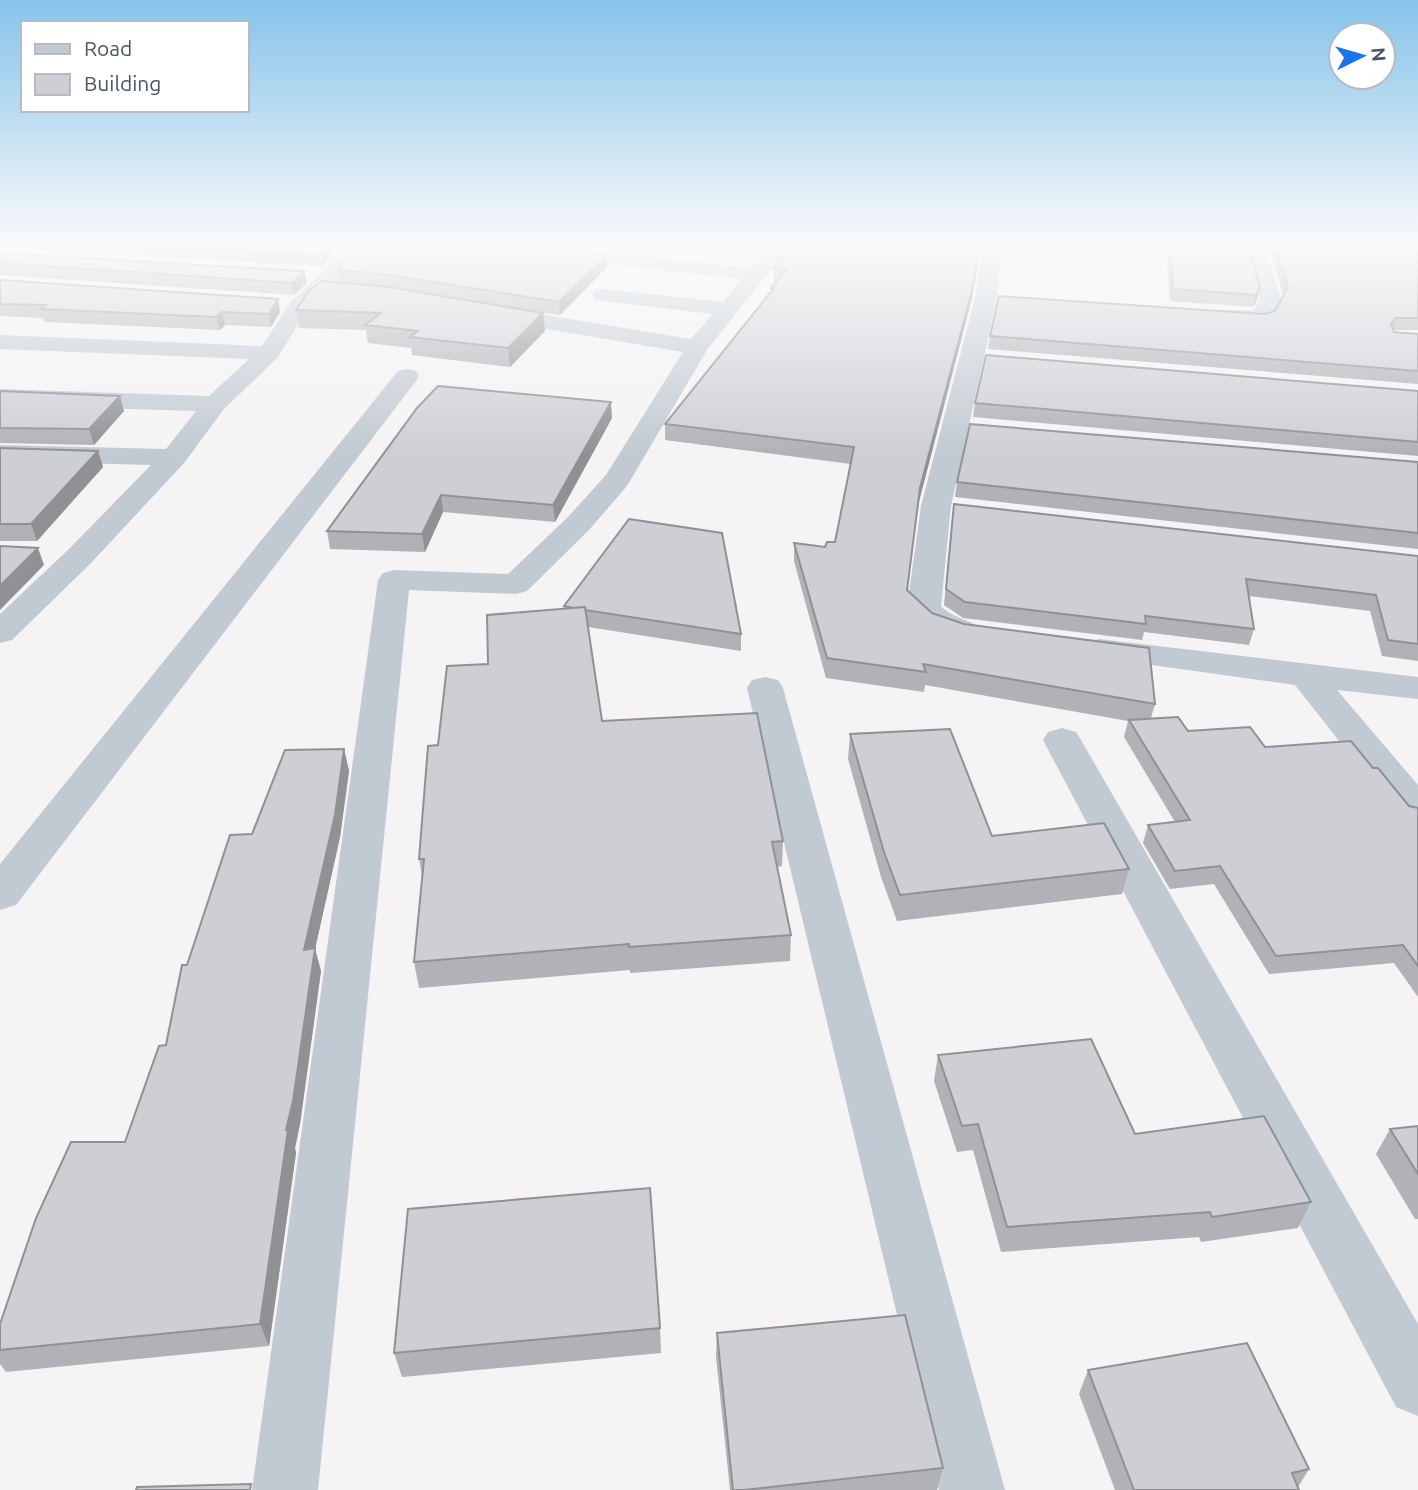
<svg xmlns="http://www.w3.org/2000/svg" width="1418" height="1490" viewBox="0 0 1418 1490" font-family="Ubuntu,sans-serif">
  <rect width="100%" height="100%" fill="#f5f3f3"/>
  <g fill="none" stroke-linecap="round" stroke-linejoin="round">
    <g fill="#c1cad2" fill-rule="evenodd">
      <polygon points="343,244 362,244 337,280 308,309 277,358 224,409 184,463 92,562 12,640 0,643 0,614 70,548 151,465 0,461 0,445 166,449 196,411 0,405 0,389 209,396 249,359 0,349 0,335 262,346 292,300 323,272"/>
      <polygon points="473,244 537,244 751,268 771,244 791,244 707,350 627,486 589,530 527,591 516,594 409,590 318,1490 252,1490 378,580 383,573 394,570 508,574 567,518 606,475 683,352 492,320 484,318 481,313 484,308 492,306 691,339 713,314 603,301 595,300 592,295 595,290 603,289 723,302 742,279 482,250"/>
      <path d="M 982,244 L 1002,244 L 997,298 L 951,506 L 941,606 C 954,620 974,619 983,632 L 978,639 C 948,647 924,631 907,607 L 921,506 L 975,298 Z"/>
      <polygon points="1199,244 1236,244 1265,249 1282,300 1269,322 1261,324 1207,320 1204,315 1207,310 1254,310 1260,300 1249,258 1202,251"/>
      <polygon points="407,369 416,371 419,376 416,381 16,905 0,910 0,864 398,371"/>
      <polygon points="1099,639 1418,677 1418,699 1337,690 1418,785 1418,825 1403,822 1295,685 1087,656 1082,649 1087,642"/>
      <polygon points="765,677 778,680 783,688 1005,1490 939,1490 747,688 752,680"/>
      <polygon points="1062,728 1076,732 1081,740 1418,1324 1418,1416 1396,1407 1043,740 1048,732"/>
    </g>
  </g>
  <g fill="#b0b2b7">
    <polygon points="0,244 339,244 323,266 0,248"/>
    <polygon points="564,244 629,244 622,251"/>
    <polygon points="979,244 972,298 918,505 907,590 932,613 1155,704 1151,718 1188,731 1373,768 1409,806 1418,808 1418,997 1394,963 1269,974 1214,884 1170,889 1143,843 1148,825 1175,822 1124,737 1128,721 925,685 924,692 826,678 794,561 794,543 825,547 835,542 851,464 665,440 665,424 771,292 771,288 776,282 774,282 774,268"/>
    <polygon points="1166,244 1218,244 1260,288 1257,300 1253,307 1170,301"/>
    <polygon points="1253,244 1418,244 1418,330 1393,330 1394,332 1418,334 1418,384 988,349 990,336 1264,314 1275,311 1283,295 1271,252 1266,246"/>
    <polygon points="0,253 307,283 294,295 0,275"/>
    <polygon points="607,267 560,315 391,287 339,282 337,270"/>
    <polygon points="0,280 278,299 280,312 271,327 225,325 220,330 45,322 43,318 0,316"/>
    <polygon points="296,310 543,313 545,331 510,367 412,355 411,348 368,343 366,330 299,328"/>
    <polygon points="0,391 124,411 94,445 0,443"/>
    <polygon points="1418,391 1418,456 973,417 975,403"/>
    <polygon points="612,418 555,522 443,512 425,552 330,549 327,531"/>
    <polygon points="0,448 98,451 103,467 37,541 0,541"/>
    <polygon points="1418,462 1418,549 955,497 957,482"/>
    <polygon points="952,519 1418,556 1418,661 1382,656 1370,611 1249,596 1254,629 1249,645 1144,632 1142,640 963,618 944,605"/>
    <polygon points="564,606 741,634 741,651 588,627 602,721 783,841 782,866 777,867 791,935 790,961 630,973 630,970 419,988 414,962 422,876 419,859 438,745 488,664 564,609"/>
    <polygon points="850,734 992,836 1129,869 1122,894 897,921 881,877 848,759"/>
    <polygon points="344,749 349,771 340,837 315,949 321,971 300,1124 295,1148 296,1153 269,1346 6,1372 0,1364 0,1350 125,1142 166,1045 187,965 252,834"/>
    <polygon points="938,1055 1135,1134 1311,1202 1298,1228 1201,1242 1199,1237 1001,1252 973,1150 957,1152 934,1081"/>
    <polygon points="1418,1126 1418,1219 1415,1219 1376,1154 1390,1129"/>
    <polygon points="660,1328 661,1353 402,1377 394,1353"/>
    <polygon points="717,1333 943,1468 937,1490 730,1490 716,1357"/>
    <polygon points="1088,1370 1309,1469 1298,1487 1299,1490 1115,1490 1079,1394"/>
  </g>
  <g fill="#909195">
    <polygon points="328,244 339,244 323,266 321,254"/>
    <polygon points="622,244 629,244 622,251"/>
    <polygon points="979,244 972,298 918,505 920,488"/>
    <polygon points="607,255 607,267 560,315 559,302"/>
    <polygon points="304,271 307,283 294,295 292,283"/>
    <polygon points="1260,288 1257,300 1253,307 1256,295"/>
    <polygon points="278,299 280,312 271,327 269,314"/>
    <polygon points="222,312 225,325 220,330 216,317"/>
    <polygon points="543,313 545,331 510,367 508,348"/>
    <polygon points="120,396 124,411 94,445 89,429"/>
    <polygon points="611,402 612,418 555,522 553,505"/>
    <polygon points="98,451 103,467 37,541 31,524"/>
    <polygon points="441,495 443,512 425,552 422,534"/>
    <polygon points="38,548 44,565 0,610 0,586"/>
    <polygon points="344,749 349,771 340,837 315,949 321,971 300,1124 295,1148 296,1153 269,1346 260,1324 286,1130 304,950"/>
  </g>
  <g fill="#cdcfd5" stroke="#909195" stroke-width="2">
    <polygon points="148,244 328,244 321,254"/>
    <polygon points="355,244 513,244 607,255 559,302 390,275 337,270"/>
    <polygon points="795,244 979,244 974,283 920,488 907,590 932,613 964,624 1149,648 1155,704 923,664 926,672 827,658 794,543 825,547 827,542 835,542 854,447 665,424 774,288 771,288 787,269 774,268"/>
    <polygon points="1170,244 1218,244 1250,249 1260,288 1256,295 1173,289"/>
    <polygon points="1275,244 1418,244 1418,318 1395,318 1391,324 1394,332 1418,334 1418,371 990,336 999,296 1264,314 1275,311 1288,287"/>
    <polygon points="0,253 304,271 292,283 0,263"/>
    <polygon points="0,280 278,299 269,314 222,312 216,317 41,309 46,305 0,304"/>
    <polygon points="321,281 388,287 543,313 508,348 410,337 418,331 365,325 381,313 296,310 307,293"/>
    <polygon points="986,355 1418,391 1418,442 975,403"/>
    <polygon points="438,386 611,402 553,505 441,495 422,534 327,531 417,408"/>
    <polygon points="0,391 120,396 89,429 0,428"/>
    <polygon points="970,424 1418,462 1418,533 957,482"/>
    <polygon points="0,448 98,451 31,524 0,524"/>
    <polygon points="954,504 1418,556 1418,644 1388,640 1376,595 1246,579 1254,629 1145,616 1146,624 965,602 946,589"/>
    <polygon points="629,519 722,533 741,634 585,610 585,607 574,608 564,606"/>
    <polygon points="0,546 38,548 0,586"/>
    <polygon points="585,607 602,721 757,713 783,841 772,842 791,935 629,947 629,944 414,962 424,859 419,859 428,746 438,745 447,666 488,664 487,615"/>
    <polygon points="1178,717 1188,731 1250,727 1265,747 1351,741 1373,768 1378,768 1409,806 1418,808 1418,966 1403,945 1276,956 1220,866 1175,871 1148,825 1190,820 1129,720"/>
    <polygon points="950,729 992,836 1104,823 1129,869 900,895 884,852 850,734"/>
    <polygon points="344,749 335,815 304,950 315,948 293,1101 286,1130 288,1130 260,1324 0,1350 0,1324 36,1218 71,1142 125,1142 159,1046 166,1045 182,965 187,965 230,835 252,834 285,750"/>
    <polygon points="1091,1039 1135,1134 1264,1116 1311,1202 1212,1217 1210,1212 1007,1227 978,1124 962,1126 938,1055"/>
    <polygon points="1418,1126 1418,1174 1390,1129"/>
    <polygon points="650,1188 660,1328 394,1353 408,1209"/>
    <polygon points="905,1315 943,1468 744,1490 733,1490 717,1333"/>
    <polygon points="1247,1343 1309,1469 1292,1473 1299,1490 1134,1490 1088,1370"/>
    <polygon points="251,1484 250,1490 136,1490 137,1487"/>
  </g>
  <linearGradient id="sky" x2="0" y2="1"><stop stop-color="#85c3ea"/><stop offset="0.54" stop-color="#fafafa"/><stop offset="1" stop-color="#fafafa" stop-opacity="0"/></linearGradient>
  <rect width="1418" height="453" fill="url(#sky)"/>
  <rect x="21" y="21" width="228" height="91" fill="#ffffff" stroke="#b7bbc0" stroke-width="2"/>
  <rect x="35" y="44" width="35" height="10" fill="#c1cad2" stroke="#b7bbc0" stroke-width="2"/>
  <text x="84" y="56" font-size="21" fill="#4a5661">Road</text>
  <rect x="35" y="74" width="35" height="21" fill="#cdcfd5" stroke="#b7bbc0" stroke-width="2"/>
  <text x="84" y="91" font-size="21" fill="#4a5661">Building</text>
  <g transform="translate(1362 56) rotate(85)"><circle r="33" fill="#ffffff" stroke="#b7bbc0" stroke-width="2"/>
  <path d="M0-5L12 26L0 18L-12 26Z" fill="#1a73e8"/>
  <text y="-10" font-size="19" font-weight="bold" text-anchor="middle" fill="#4a5661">N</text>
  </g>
</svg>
